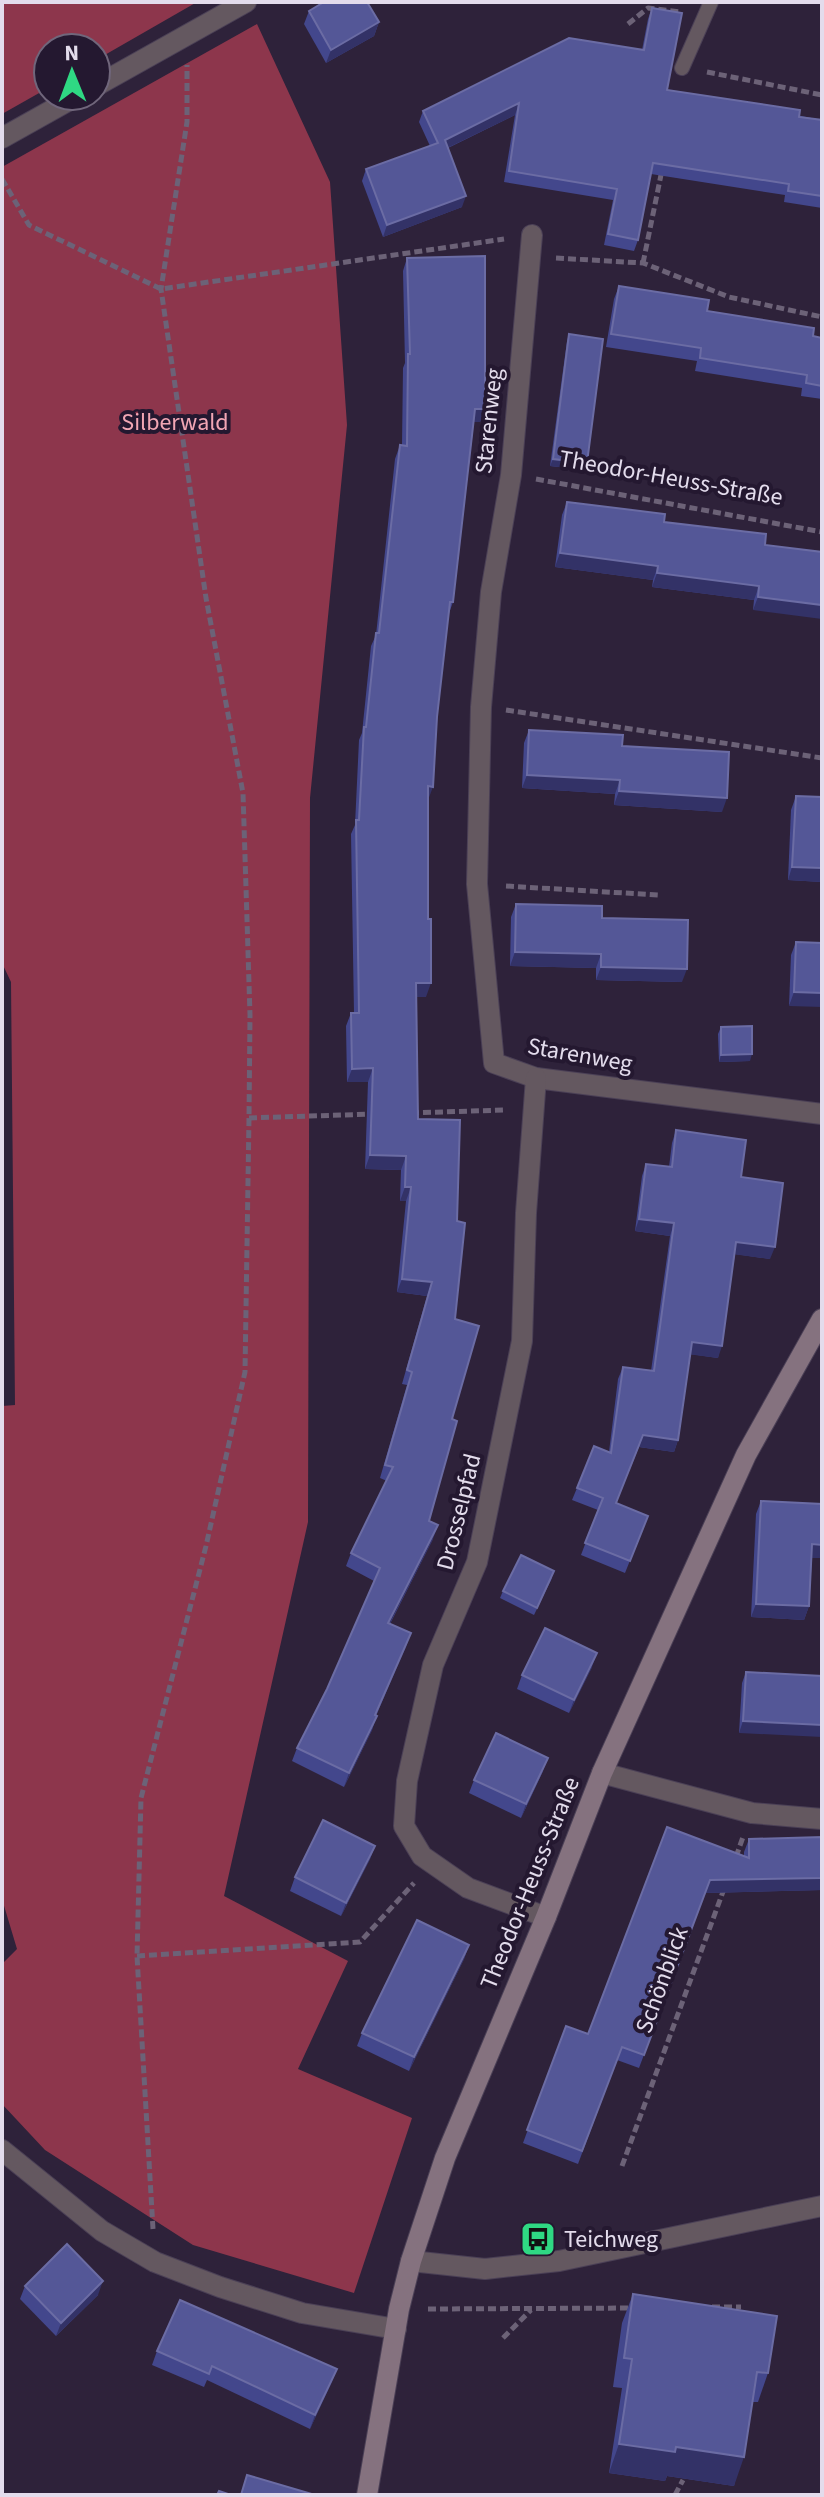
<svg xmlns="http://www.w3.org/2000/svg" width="824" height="2497" viewBox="0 0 824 2497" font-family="'Source Sans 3',sans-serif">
  <rect width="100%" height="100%" fill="#2e223a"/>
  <g fill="#8d364c">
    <polygon points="2,2 197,2 96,60 96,48 48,48 48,88 2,114"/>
    <polygon points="257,24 330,182 347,425 310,798 308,1522 224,1896 348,1961 298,2069 412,2118 354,2293 193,2245 45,2150 2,2104 2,1964 17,1949 2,1899 2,1406 15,1405 11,982 2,963 2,167"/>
  </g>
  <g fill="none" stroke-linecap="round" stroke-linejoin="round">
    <defs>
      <polyline id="lane" points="682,68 711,2"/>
      <g id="street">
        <polyline points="96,86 246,2"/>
        <polyline points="2,138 77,96"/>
        <polyline points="532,235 511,475 491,592 481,707 477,884 494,1063 536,1078 822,1114"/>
        <polyline points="536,1078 526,1213 522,1341 477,1562 433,1665 407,1781 404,1826 422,1856 468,1888 546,1917"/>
        <polyline points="602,1773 752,1813 822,1819"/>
        <polyline points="2,2150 102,2231 155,2262 220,2287 302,2313 396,2329"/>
        <polyline points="411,2261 485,2269 559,2261 822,2206"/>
      </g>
      <polyline id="secondary" points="367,2495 399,2309 411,2261 445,2158 546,1917 602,1773 746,1455 822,1319"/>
    </defs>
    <use href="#lane" stroke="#4b4056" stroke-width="16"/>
    <use href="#street" stroke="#4b4056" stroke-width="22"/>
    <use href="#secondary" stroke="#4b4056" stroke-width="22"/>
    <g stroke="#6c6277" stroke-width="5" stroke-dasharray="8 4" stroke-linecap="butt">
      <polyline points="628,24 648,8 681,12"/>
      <polyline points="707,72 822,95"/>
      <polyline points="2,179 29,225 161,289 504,239"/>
      <polyline points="556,258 643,263 729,297 822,317"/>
      <polyline points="643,263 662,170"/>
      <polyline points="536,479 822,532"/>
      <polyline points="506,710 822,758"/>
      <polyline points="506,886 658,895"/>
      <polyline points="411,1113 505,1110"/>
      <polyline points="249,1118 373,1114"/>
      <polyline points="736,1857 743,1837"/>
      <polyline points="137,1956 360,1942 414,1883"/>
      <polyline points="622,2166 724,1889"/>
      <polyline points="153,2229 137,1956 141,1798 206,1546 245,1372 249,1118 250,1015 243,793 206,598 161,289 187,122 187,65"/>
      <polyline points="712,2307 741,2307"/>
      <polyline points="428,2309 634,2308"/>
      <polyline points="503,2338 531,2310"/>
      <polyline points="675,2495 683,2480"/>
    </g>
    <use href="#lane" stroke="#645860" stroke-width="14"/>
    <use href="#street" stroke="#645860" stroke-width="20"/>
    <use href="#secondary" stroke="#85727f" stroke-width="20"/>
  </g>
  <g fill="#43478c">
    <polygon points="652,8 667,90 822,120 822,208 784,202 785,195 651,174 638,240 634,251 604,245 613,200 504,182 515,115 448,148 462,207 383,237 362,181 366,169 430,146 419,122 423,111 642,50 648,19"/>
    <polygon points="309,11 379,22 374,36 326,63 304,24"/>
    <polygon points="407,258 485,409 480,422 474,422 453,602 448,616 428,800 426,997 416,997 418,1119 457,1221 452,1419 429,1521 433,1539 390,1624 411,1633 376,1716 372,1730 344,1787 292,1761 297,1748 327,1689 374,1581 346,1566 351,1553 387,1481 380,1478 407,1385 402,1384 427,1296 397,1292 406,1201 400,1201 401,1170 365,1169 368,1082 347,1082 346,1026 351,1013 354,1013 351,834 355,825 359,740 362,733 371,646 376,635 395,459 400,445 402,445 403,368 405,363 403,271"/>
    <polygon points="619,286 707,311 822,338 822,399 801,396 802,388 695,371 697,361 606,347 614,299"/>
    <polygon points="569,334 587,463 584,470 550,466 567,341"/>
    <polygon points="567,502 765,545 822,552 753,610 754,600 652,587 653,580 555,567 562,515"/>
    <polygon points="529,730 622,746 722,812 614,805 615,794 522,788 524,743"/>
    <polygon points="796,796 822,797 822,882 788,880 791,810"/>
    <polygon points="516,904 602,918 682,982 596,980 596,968 510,966 511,917"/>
    <polygon points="796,942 822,943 789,1006 791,955"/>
    <polygon points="721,1027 750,1061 719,1062 718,1034"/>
    <polygon points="676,1130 741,1177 770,1259 735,1254 718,1358 690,1354 678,1440 674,1452 639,1447 616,1503 648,1516 625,1573 581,1555 598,1510 572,1500 577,1488 609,1452 618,1379 623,1367 651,1371 670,1236 635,1231 642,1176 646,1164 669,1167 672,1143"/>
    <polygon points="761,1501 822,1504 822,1558 812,1558 809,1606 804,1620 751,1617 756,1514"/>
    <polygon points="552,1578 534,1615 500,1598 503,1591"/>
    <polygon points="592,1667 569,1713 517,1689 522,1675"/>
    <polygon points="746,1672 822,1676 739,1733 742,1683"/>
    <polygon points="543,1771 521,1818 469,1793 474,1780"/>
    <polygon points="667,1827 744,1856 744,1852 749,1839 822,1837 822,1890 705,1893 639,2068 617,2060 578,2164 523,2143 566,2026 588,2034"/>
    <polygon points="375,1846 370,1859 341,1916 290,1891 295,1877"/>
    <polygon points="469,1945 464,1959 409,2071 357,2046 362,2033"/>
    <polygon points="25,2286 98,2295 56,2336 20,2299"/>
    <polygon points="633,2294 768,2373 758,2402 753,2402 734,2486 667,2476 665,2481 609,2473 622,2388 613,2387 622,2323"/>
    <polygon points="157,2351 337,2369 310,2429 207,2380 204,2387 152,2365"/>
  </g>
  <g fill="#333267">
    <polygon points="379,22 374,36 326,63 331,50"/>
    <polygon points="519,103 515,115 441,151 445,140"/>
    <polygon points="466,196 462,207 383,237 387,225"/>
    <polygon points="475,409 485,409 480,422 470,422"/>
    <polygon points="553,459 587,463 584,470 550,466"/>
    <polygon points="560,553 658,566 653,580 555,567"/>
    <polygon points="657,573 759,586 754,600 652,587"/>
    <polygon points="758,597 822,605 822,619 753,610"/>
    <polygon points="527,775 620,780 615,794 522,788"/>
    <polygon points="428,786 433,787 428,800"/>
    <polygon points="619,791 727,798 722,812 614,805"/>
    <polygon points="792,867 822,868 822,882 788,880"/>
    <polygon points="515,952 601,954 596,968 510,966"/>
    <polygon points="601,967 687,969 682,982 596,980"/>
    <polygon points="416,983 431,983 426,997 411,997"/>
    <polygon points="794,992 822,993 822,1007 789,1006"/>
    <polygon points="752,1054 750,1061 719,1062 721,1055"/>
    <polygon points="373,1068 368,1082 347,1082 352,1069"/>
    <polygon points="370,1155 406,1156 401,1170 365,1169"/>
    <polygon points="405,1187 411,1187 406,1201 400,1201"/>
    <polygon points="639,1219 674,1223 670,1236 635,1231"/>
    <polygon points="736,1242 775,1247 770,1259 732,1254"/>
    <polygon points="402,1279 432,1282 427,1296 397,1292"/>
    <polygon points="692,1342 722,1346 718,1358 687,1354"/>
    <polygon points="643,1435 678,1440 674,1452 639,1447"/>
    <polygon points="438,1525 433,1539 383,1637 388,1623"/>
    <polygon points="812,1544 822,1545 822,1558 808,1558"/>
    <polygon points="756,1604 809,1606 804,1620 751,1617"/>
    <polygon points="411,1633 406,1647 370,1729 375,1715"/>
    <polygon points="597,1653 592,1667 569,1713 574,1700"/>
    <polygon points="377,1716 372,1730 344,1787 349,1773"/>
    <polygon points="743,1721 822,1725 822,1737 739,1733"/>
    <polygon points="548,1758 543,1771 521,1818 526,1804"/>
    <polygon points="375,1846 370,1859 341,1916 346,1903"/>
    <polygon points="822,1878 822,1890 705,1893 639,2068 710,1880"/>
    <polygon points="469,1945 464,1959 409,2071 414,2057"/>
    <polygon points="103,2281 98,2295 56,2336 61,2323"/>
    <polygon points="337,2369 332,2382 310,2429 315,2415"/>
    <polygon points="619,2444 676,2447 744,2457 734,2486 667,2476 665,2481 609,2473"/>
  </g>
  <g fill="#545797" stroke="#6b6ca4" stroke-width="2">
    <polygon points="324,2 367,2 379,22 331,50 309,11"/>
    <polygon points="652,8 682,13 667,90 800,110 799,117 822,120 822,196 788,191 789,184 653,163 638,240 608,234 617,189 509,171 519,103 445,140 466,196 387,225 366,169 438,143 423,111 569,38 644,50"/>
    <polygon points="485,256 485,409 475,409 453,602 450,602 437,717 433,787 428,786 428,919 431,919 431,983 416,983 418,1119 460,1120 457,1221 465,1223 455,1319 479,1326 452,1419 457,1421 429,1521 438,1525 388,1623 411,1633 375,1715 377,1716 349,1773 297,1748 327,1689 380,1568 351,1553 393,1467 385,1465 412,1372 407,1370 432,1282 402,1279 411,1187 405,1187 406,1156 370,1155 373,1068 352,1069 351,1013 359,1013 356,820 359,820 364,727 366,727 376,633 379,633 400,445 407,446 408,354 410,354 407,258"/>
    <polygon points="619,286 709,300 707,311 814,328 813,336 822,338 822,386 806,383 807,375 700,358 701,348 611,334"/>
    <polygon points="569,334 603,339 587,463 553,459"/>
    <polygon points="567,502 665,514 664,522 766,534 765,545 822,552 822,605 758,597 759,586 657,573 658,566 560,553"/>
    <polygon points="529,730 623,735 622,746 729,752 727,798 619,791 620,780 527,775"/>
    <polygon points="796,796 822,797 822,868 792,867"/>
    <polygon points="516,904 602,906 602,918 688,920 687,969 601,967 601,954 515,952"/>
    <polygon points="796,942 822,943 822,993 794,992"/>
    <polygon points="752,1026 752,1054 721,1055 721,1027"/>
    <polygon points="676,1130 746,1140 741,1177 783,1183 775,1247 736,1242 722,1346 692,1342 678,1440 643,1435 616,1503 648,1516 630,1561 585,1543 603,1498 577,1488 594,1446 611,1453 623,1367 654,1371 674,1223 639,1219 646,1164 672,1167"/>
    <polygon points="761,1501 822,1504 822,1545 812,1544 809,1606 756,1604"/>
    <polygon points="521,1555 554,1571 537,1608 503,1591"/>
    <polygon points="545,1628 597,1653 574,1700 522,1675"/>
    <polygon points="746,1672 822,1676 822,1725 743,1721"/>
    <polygon points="496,1733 548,1758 526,1804 474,1780"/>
    <polygon points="323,1820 375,1846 346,1903 295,1877"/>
    <polygon points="667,1827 749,1858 749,1839 822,1837 822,1878 710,1880 644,2055 622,2047 582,2151 527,2130 566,2026 588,2034"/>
    <polygon points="417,1920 469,1945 414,2057 362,2033"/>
    <polygon points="67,2244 103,2281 61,2323 25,2286"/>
    <polygon points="633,2294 777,2316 768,2373 757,2372 744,2457 676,2447 675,2452 619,2444 632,2359 624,2358"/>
    <polygon points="180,2300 337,2369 315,2415 212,2366 209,2374 157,2351"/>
    <polygon points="247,2475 315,2495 241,2495"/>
    <polygon points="219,2491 231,2495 217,2495"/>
  </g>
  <defs>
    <symbol id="bus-square" viewBox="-11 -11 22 22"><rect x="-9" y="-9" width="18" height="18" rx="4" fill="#2fd883" stroke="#241830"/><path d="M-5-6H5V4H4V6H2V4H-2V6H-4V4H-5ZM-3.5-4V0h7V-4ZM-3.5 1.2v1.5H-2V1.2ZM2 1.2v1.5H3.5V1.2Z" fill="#111"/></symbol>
  </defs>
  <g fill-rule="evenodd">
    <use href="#bus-square" x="518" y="2219" width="40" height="40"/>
  </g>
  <g text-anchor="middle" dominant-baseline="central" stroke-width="8" stroke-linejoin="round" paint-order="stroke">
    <g font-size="24" fill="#e3dcec" stroke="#241830">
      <text transform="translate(489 421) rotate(-84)">Starenweg</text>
      <text transform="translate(671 478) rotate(10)">Theodor-Heuss-Straße</text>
      <text transform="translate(580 1055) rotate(10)">Starenweg</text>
      <text transform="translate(459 1512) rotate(-76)">Drosselpfad</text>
      <text transform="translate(530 1883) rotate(-68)">Theodor-Heuss-Straße</text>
      <text transform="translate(662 1980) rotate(-70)">Schönblick</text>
    </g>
    <g font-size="24" fill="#f1a6b4" stroke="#241830">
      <text x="175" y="422">Silberwald</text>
    </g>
    <g font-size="24" fill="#e3dcec" stroke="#241830" text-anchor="start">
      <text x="564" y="2239">Teichweg</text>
    </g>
  </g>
  <rect width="824" height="2497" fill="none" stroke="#e3dcec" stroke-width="8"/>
  <g transform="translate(72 72) rotate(359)"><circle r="38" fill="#241830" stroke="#70667b" stroke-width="2"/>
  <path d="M0-6L14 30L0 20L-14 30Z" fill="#2fd883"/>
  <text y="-12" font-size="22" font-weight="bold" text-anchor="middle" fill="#e3dcec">N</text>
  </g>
</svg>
